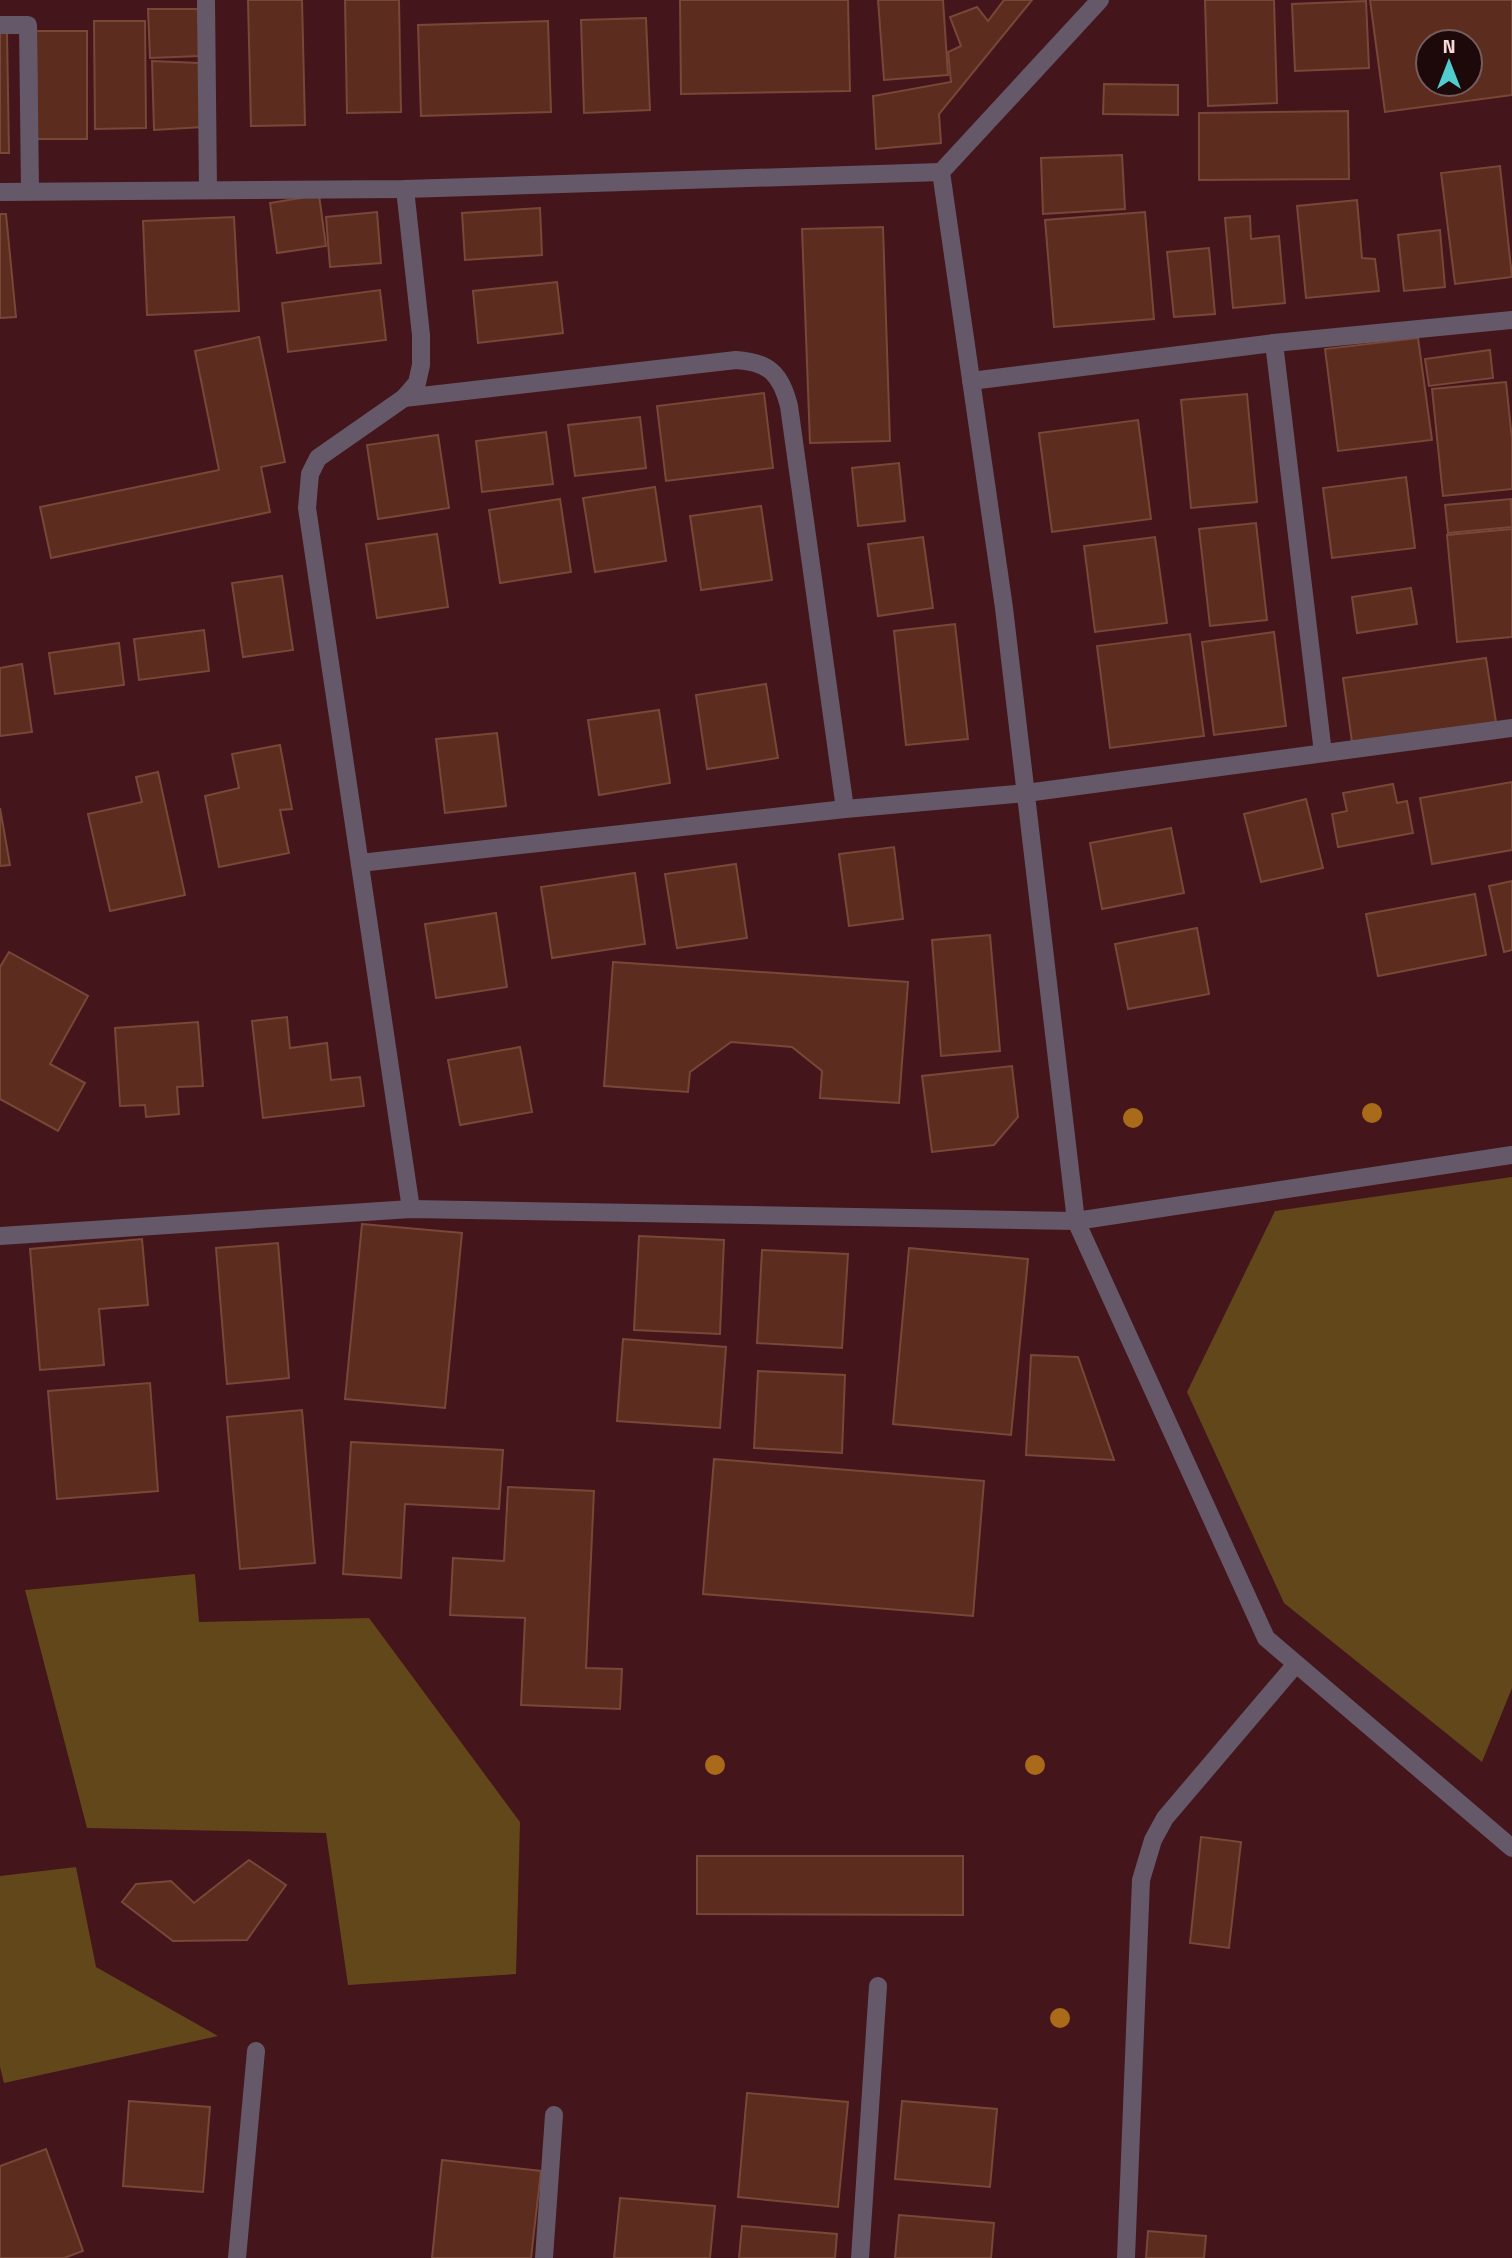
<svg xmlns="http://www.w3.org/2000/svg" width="1512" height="2258" viewBox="0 0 1512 2258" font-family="'Titillium Web',sans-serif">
  <rect width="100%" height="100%" fill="#44151a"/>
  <g fill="#62471b">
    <polygon points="1512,1177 1512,1688 1482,1762 1284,1603 1187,1392 1275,1211"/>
    <polygon points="195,1574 199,1622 369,1618 520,1822 516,1974 348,1985 326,1833 87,1828 25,1590"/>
    <polygon points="76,1867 96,1967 218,2036 4,2083 0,2067 0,1876"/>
  </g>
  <g fill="#5c2d1f" stroke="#784738" stroke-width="2" fill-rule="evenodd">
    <polygon points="248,0 302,0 305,125 251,126"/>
    <polygon points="345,0 399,0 401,112 347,113"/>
    <polygon points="680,0 848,0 850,91 681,94"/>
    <polygon points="878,0 943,0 948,75 884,80"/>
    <polygon points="1004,0 1032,0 939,114 941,143 876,149 873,96 951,82 948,52 961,46 950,17 977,7 988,21"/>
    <polygon points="1205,0 1274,0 1277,103 1208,106"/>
    <path d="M 1370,0 L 1512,0 L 1512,95 L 1385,112 ZM 1428,42 L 1470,42 L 1470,84 L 1428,84 Z"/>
    <polygon points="1366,1 1369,68 1295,71 1292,4"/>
    <polygon points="148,9 198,9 200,56 150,58"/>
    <polygon points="646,18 650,110 584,113 581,20"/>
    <polygon points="94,21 145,21 146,128 95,129"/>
    <polygon points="548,21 551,112 421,116 418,25"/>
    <polygon points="36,31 87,31 87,139 37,139"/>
    <polygon points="0,33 7,33 9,153 0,153"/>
    <polygon points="152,61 199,63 202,127 154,130"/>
    <polygon points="1104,84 1178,85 1178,115 1103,114"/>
    <polygon points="1348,111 1349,179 1199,180 1199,113"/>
    <polygon points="1122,155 1125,209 1043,214 1041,158"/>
    <polygon points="1500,166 1512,277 1455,284 1441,173"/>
    <polygon points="319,195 326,246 277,253 270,203"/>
    <polygon points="1357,200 1362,258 1375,259 1379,291 1306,298 1297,206"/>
    <polygon points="540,208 542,255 465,260 462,213"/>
    <polygon points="377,212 381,263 330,267 326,217"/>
    <polygon points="1145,212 1154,319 1054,327 1045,220"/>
    <polygon points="0,214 6,214 16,317 0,318"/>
    <polygon points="1250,216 1251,239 1279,236 1285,303 1233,308 1225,218"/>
    <polygon points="234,217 239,311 147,315 143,221"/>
    <polygon points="883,227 890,441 810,443 802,229"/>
    <polygon points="1440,230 1445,287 1404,291 1398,235"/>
    <polygon points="1209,248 1215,314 1174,317 1167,252"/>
    <polygon points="557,282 563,333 478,343 473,291"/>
    <polygon points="380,290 386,340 288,352 282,303"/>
    <polygon points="259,337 285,462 261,467 270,512 51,558 40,507 219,470 195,351"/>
    <polygon points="1418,338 1432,440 1338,451 1325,349"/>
    <polygon points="1490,350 1493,378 1429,386 1425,359"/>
    <polygon points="1506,382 1512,439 1512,489 1443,496 1432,389"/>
    <polygon points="764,393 773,468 666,481 657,406"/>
    <polygon points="1247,394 1257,502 1191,508 1181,400"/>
    <polygon points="640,417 646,468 575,476 568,425"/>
    <polygon points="1138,420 1151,519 1052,532 1039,433"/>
    <polygon points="546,432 553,484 482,492 476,441"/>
    <polygon points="438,435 449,508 378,519 367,445"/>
    <polygon points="899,463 905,521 858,526 852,468"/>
    <polygon points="1406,477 1415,548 1332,558 1323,488"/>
    <polygon points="655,487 666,561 595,572 583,498"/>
    <polygon points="560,499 571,572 500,583 489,510"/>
    <polygon points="1511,499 1512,527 1448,533 1445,505"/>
    <polygon points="761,506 772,580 701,590 690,516"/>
    <polygon points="1256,523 1267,620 1210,626 1199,529"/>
    <polygon points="1512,529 1512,637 1457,642 1447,535"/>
    <polygon points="437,534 448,607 377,618 366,544"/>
    <polygon points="923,537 933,608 878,616 868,544"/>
    <polygon points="1155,537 1167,623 1095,632 1084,546"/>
    <polygon points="282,576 293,650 243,657 232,583"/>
    <polygon points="1411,588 1417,624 1357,633 1352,597"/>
    <polygon points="955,624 968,739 906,745 894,631"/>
    <polygon points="204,630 209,671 139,680 134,639"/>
    <polygon points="1274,632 1286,726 1214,735 1202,642"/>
    <polygon points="1190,634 1204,736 1110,748 1097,646"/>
    <polygon points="119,643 124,685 55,694 49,653"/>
    <polygon points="1486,658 1496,722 1352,742 1343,678"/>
    <polygon points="22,664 32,732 0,736 0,668"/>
    <polygon points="766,684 778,758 707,769 696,695"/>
    <polygon points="659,710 670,783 599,795 588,720"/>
    <polygon points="497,733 506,806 445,813 436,739"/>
    <polygon points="280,745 292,809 280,810 289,853 219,867 205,796 239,788 232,754"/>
    <polygon points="158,772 185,895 110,911 88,814 142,802 136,777"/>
    <polygon points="1512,782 1512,850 1432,864 1420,798"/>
    <polygon points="1393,784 1397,803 1407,801 1413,833 1338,847 1332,814 1347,811 1343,793"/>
    <polygon points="1306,799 1323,868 1261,882 1244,814"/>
    <polygon points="0,808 10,865 0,866"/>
    <polygon points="1171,828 1184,893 1102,909 1090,843"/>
    <polygon points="894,847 903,919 849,926 839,854"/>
    <polygon points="736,864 747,938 677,948 665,874"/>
    <polygon points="635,873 645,944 552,958 541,887"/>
    <polygon points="1512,881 1512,950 1504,952 1489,886"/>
    <polygon points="1475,894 1486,955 1378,976 1366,914"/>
    <polygon points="496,913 507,987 436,998 425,924"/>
    <polygon points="1197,928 1209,994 1128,1009 1115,944"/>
    <polygon points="990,935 1000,1051 941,1056 932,940"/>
    <polygon points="9,952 88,996 50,1064 85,1083 58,1131 0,1099 0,967"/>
    <polygon points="613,962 908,982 899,1103 820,1098 822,1071 792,1047 731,1042 690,1072 688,1092 604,1086"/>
    <polygon points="287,1017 290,1048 327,1043 331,1080 360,1077 364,1106 263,1118 252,1021"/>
    <polygon points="198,1022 203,1086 177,1087 179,1114 146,1117 145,1105 120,1106 115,1028"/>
    <polygon points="520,1047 532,1112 460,1125 448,1060"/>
    <polygon points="1012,1066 1018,1117 994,1145 932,1152 922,1076"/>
    <polygon points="362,1224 462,1233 445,1408 345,1399"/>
    <polygon points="639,1236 724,1240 720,1334 634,1330"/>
    <polygon points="142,1239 148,1305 99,1309 104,1365 40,1370 30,1249"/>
    <polygon points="278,1243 289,1378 227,1384 216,1248"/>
    <polygon points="909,1248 1028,1259 1011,1435 893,1424"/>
    <polygon points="762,1250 848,1254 842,1348 757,1343"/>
    <polygon points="623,1339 726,1347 720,1428 617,1421"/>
    <polygon points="1031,1355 1078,1357 1114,1460 1026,1455"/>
    <polygon points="758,1371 845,1375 842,1453 754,1448"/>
    <polygon points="150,1383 158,1491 57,1499 48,1391"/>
    <polygon points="302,1410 315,1563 240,1569 227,1417"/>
    <polygon points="351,1442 503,1450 499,1509 405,1504 401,1578 343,1574"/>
    <polygon points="714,1459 984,1481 973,1616 703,1594"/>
    <polygon points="508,1487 594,1491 586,1668 622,1669 620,1709 521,1705 525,1618 450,1615 453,1558 504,1561"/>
    <polygon points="1201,1837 1241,1842 1229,1948 1190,1943"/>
    <polygon points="697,1856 963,1856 963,1915 697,1914"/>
    <polygon points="249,1860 286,1885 247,1940 173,1941 122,1902 136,1884 171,1881 194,1903"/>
    <polygon points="747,2093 848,2102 838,2207 738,2197"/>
    <polygon points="129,2101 210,2107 203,2192 123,2186"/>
    <polygon points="902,2101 997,2109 990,2187 895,2179"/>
    <polygon points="46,2149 83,2251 64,2258 0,2258 0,2166"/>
    <polygon points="442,2160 541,2171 531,2258 432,2258"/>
    <polygon points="620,2198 715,2206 710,2258 614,2258"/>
    <polygon points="899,2215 994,2223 991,2258 895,2258"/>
    <polygon points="742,2226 837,2234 835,2258 739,2258"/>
    <polygon points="1148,2231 1206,2236 1204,2258 1146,2258"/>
  </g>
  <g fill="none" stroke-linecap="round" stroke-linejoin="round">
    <g stroke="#655869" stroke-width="18">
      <polyline points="206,0 208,190"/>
      <polyline points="1100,0 941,172 1004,608 1076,1221 1266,1638 1512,1848"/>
      <polyline points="0,25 28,25 30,190"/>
      <polyline points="405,189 421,335 421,365 417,383 404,398 318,458 310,474 307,508 411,1209"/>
      <polyline points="0,192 405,189 941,172"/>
      <polyline points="1274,343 1323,753"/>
      <polyline points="971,381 1274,343 1512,320"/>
      <path d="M 404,398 L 736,360 C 769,362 781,374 789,406 L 845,809"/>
      <polyline points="360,863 845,809 1026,793 1512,728"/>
      <polyline points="0,1236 411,1209 1076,1221 1512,1155"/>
      <polyline points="237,2258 256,2051"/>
      <polyline points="544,2258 554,2115"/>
      <polyline points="860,2258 878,1986"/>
      <polyline points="1126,2258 1141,1880 1153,1840 1165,1818 1296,1664"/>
    </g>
  </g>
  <g fill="#a96b19">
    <circle cx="1372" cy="1113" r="10"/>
    <circle cx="1133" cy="1118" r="10"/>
    <circle cx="715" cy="1765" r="10"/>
    <circle cx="1035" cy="1765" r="10"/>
    <circle cx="1060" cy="2018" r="10"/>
  </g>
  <g transform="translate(1449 63)"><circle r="33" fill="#1e090a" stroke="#765c5d" stroke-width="2"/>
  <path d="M0-5L12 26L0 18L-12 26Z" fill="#52cdcf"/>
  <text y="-10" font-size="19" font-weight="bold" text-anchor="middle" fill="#f9d9d9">N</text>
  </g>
</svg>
